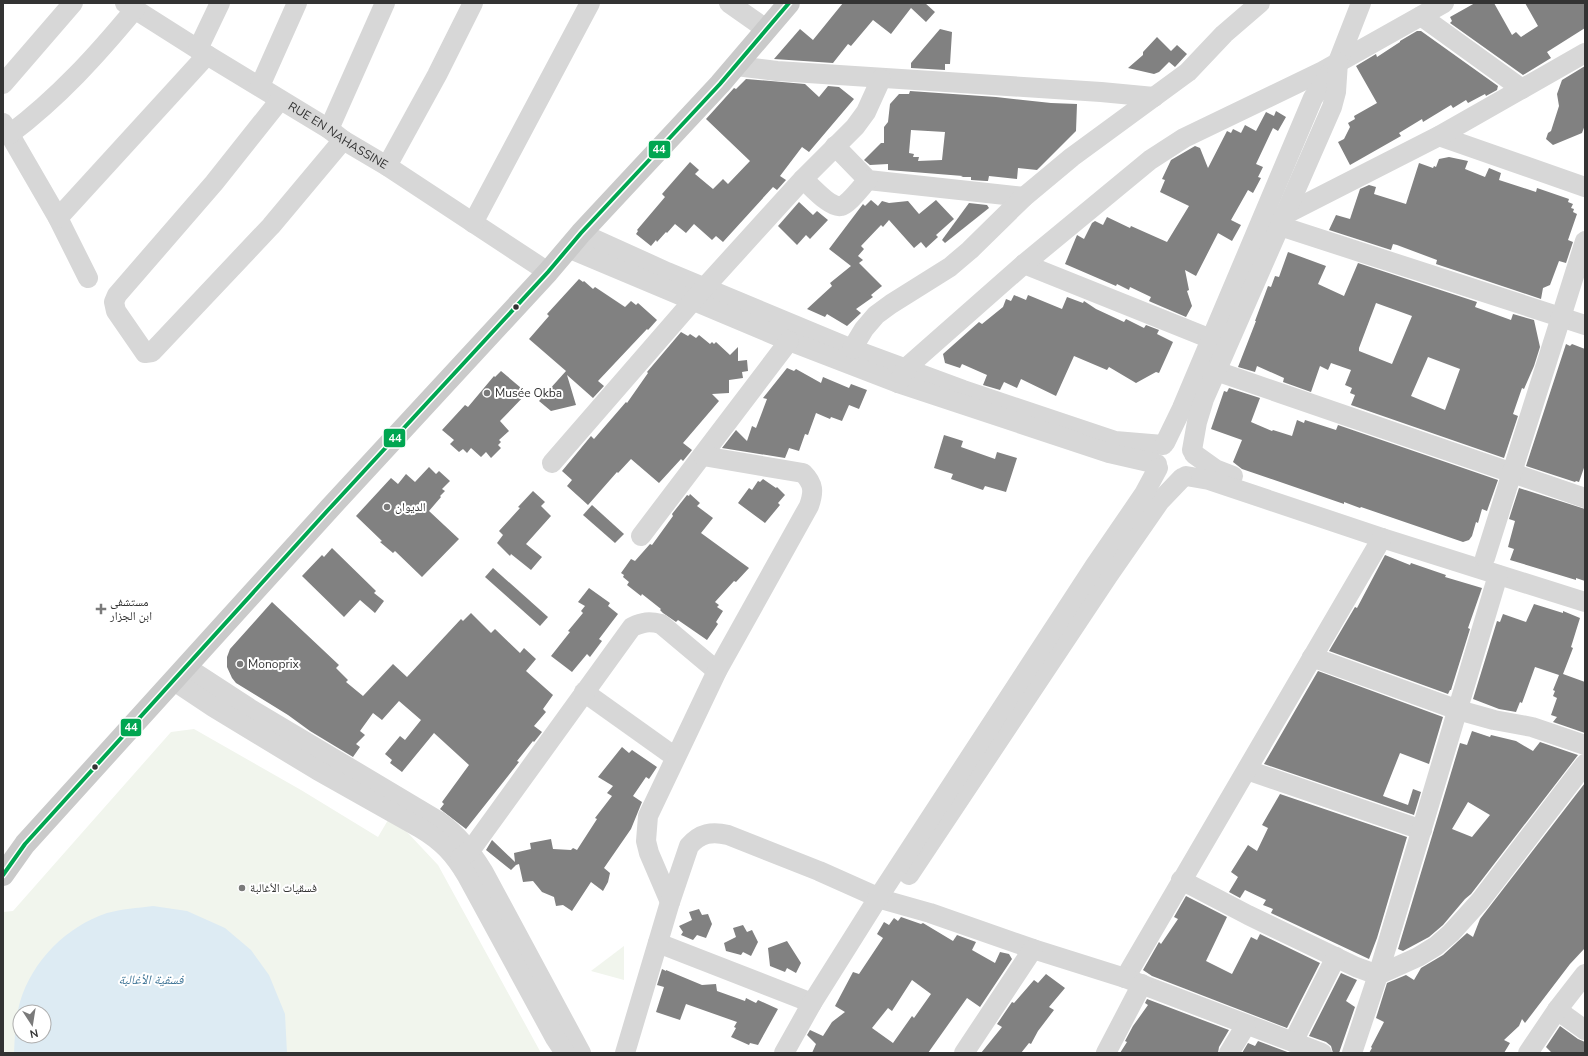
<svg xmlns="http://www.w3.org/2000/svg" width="1588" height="1056" viewBox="0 0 1588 1056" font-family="'Nunito Sans','Noto Naskh Arabic',sans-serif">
  <rect width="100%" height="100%" fill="#fff"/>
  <g fill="#f1f5ed" fill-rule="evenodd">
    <path d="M 194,729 L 301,790 L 378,837 L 391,815 L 438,865 L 541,1053 L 3,1053 L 3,912 L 13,911 L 171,732 ZM 20,1012 L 44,1012 L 44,1036 L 20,1036 Z"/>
    <polygon points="624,946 624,980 591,971"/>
  </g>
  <path fill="#ddebf3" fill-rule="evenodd" d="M 153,906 L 187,911 L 225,928 L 251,950 L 269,975 L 285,1014 L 287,1053 L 14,1053 C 15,1035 15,1019 20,1002 C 32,961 67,926 107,913 C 122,909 137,908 153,906 ZM 20,1012 L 44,1012 L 44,1036 L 20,1036 Z"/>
  <g fill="#818181" fill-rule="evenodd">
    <polygon points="843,3 925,3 935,12 926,22 911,8 891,34 873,20 851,46 848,44 833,63 774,59 800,29 813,40"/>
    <polygon points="1475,3 1494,3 1512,35 1516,32 1521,37 1538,26 1525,3 1585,3 1585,28 1547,52 1551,58 1523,75 1450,23 1452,21 1450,17"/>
    <polygon points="940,29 952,32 950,64 945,64 945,70 911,68 911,63"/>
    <polygon points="1417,31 1421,31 1498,86 1497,90 1486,96 1485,94 1468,103 1466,100 1453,108 1451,105 1423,122 1422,119 1399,133 1401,136 1350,165 1338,142 1344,139 1350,127 1348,123 1355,119 1354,116 1377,103 1356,66 1376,54 1377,57 1400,42 1400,41"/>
    <polygon points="1157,37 1171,51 1177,45 1187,54 1175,67 1169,62 1159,72 1154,74 1128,68 1143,55 1143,52"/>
    <polygon points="1585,66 1585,125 1582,133 1553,145 1546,139 1548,133 1551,131 1559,106 1557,94 1562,80"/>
    <polygon points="746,79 805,84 819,97 828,86 839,87 854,99 809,152 802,147 780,176 786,180 777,190 773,187 723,242 716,236 712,240 694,224 686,233 675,224 667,233 666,232 657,242 656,240 651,246 636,234 638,231 637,230 665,197 662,194 690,162 699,170 695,174 713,189 723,179 728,184 750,161 706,119 734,88 736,89"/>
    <path d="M 910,91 L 996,97 L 1051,103 L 1077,104 L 1076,131 L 1037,170 L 1018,168 L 1017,179 L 989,176 L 988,181 L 986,181 L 971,180 L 971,177 L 961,177 L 963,176 L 888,170 L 888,164 L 870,165 L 864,160 L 881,143 L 884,143 L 884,127 L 888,122 L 890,104 L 899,94 L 909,94 ZM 911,130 L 945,132 L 942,160 L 918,161 L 919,157 L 913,157 L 914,154 L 909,153 Z"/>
    <polygon points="1276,111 1286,117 1278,131 1273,128 1256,164 1263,167 1258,177 1261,178 1253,193 1248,190 1231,220 1241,225 1232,241 1218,233 1196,276 1185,270 1189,290 1187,291 1192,306 1186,317 1151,302 1149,301 1151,297 1130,287 1129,290 1117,284 1116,286 1065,264 1077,235 1084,239 1092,223 1095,221 1103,225 1107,217 1130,228 1131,226 1167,242 1189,206 1160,192 1165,180 1162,179 1171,160 1195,146 1200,148 1208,168 1227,131 1231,133 1233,129 1241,133 1245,125 1256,131 1266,112 1274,116"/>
    <polygon points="1449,157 1468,161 1465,169 1485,177 1489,168 1501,173 1499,180 1536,192 1537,188 1569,199 1568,202 1573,204 1571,208 1574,209 1573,212 1577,214 1568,240 1573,242 1566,263 1559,261 1550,285 1543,288 1541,299 1436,264 1437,260 1397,245 1393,244 1391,250 1329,230 1336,215 1350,219 1360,189 1369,185 1376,187 1374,194 1406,204 1419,163 1433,168 1434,166 1436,167 1439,159"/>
    <polygon points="871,200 878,206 882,201 889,203 908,201 919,214 936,200 954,219 936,235 938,237 926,248 921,242 914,248 889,220 883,227 881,225 861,246 864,249 858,256 863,260 859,263 882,286 871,295 873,297 856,309 861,313 847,326 827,314 825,317 807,309 832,286 830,283 851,266 829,249 863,204 865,206"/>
    <polygon points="799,202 813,215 817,211 828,220 810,239 806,235 797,245 778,226"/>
    <polygon points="969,203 987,205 989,208 945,243 942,240"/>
    <path d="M 1288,252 L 1326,266 L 1318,284 L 1344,296 L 1358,263 L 1477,302 L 1475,307 L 1511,320 L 1513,314 L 1534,320 L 1540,347 L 1534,366 L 1524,389 L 1522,388 L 1513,414 L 1518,416 L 1504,458 L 1351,405 L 1355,395 L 1350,393 L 1352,388 L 1345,385 L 1351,370 L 1331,363 L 1328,370 L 1320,366 L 1311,392 L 1283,382 L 1284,378 L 1257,366 L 1255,372 L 1238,367 L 1256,321 L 1255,321 L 1268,286 L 1271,287 L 1275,276 L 1279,277 ZM 1376,303 L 1412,316 L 1392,364 L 1359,351 L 1359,348 ZM 1428,357 L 1460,369 L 1445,410 L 1411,396 Z"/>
    <polygon points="579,279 583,282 584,281 593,289 595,287 625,307 631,301 636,305 638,303 657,320 648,330 647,329 598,381 604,386 593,398 567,375 576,405 551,411 539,401 566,371 529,339 549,316 547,314"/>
    <polygon points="1014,295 1026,300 1028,295 1062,309 1067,297 1083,303 1084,301 1096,309 1124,322 1126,319 1144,328 1146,325 1159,330 1157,334 1173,342 1159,373 1156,372 1136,383 1109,367 1107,370 1074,356 1056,396 1021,379 1017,388 1004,382 1000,390 983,385 987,375 962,364 960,368 945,363 943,354 979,322 982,324 1003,307 1006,299 1011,301"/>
    <polygon points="681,332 688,336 690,334 696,338 699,335 710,344 712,342 714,344 716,342 730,355 738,347 738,361 747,360 748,371 742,372 743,378 729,380 729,393 712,394 719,401 683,443 692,450 683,461 681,459 659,483 631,459 618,473 617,472 588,505 567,486 572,480 562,471 591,436 594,439 626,402 627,403 648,373 647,372"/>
    <polygon points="1566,344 1570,346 1572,344 1585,349 1585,465 1579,482 1576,481 1575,482 1526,466"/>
    <polygon points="787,368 794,371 796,369 821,383 823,377 849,388 851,384 867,390 859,409 849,405 842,421 831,417 830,419 816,413 808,435 805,434 799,451 789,448 785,458 722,448 736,430 747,441 752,426 756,428 761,415 767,399 763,398"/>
    <polygon points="501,371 527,393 500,421 509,431 499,440 501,442 498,445 501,448 491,458 486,452 481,457 471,448 467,453 463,449 459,452 450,444 454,440 442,430 465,405 468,407 494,376 495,377"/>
    <polygon points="1229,388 1260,398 1251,422 1272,431 1273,430 1292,436 1297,420 1304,423 1305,420 1336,430 1338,425 1498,480 1487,511 1482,509 1478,523 1476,522 1472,536 1469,540 1463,542 1361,507 1360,508 1344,502 1344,504 1242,469 1233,462 1242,440 1211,429 1224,391 1227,392"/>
    <polygon points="944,435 963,441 961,447 995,459 997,452 1017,458 1006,492 985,486 983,490 951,479 953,474 934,468"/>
    <polygon points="429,467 436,474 439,471 450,481 442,489 445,491 440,496 441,497 429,511 459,539 422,577 395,551 393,553 380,542 382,541 356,516 391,478 398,484 406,474 415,482"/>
    <polygon points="763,479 776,488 777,487 785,495 778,503 780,505 765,523 738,503 749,488 752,490 758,481 760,482"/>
    <polygon points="1519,488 1585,509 1585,581 1576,578 1576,580 1510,560 1514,549 1508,547 1515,521 1509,519"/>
    <polygon points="533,491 545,502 541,506 551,516 526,544 542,557 531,570 511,554 510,556 497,543 503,535 499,531 520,508 518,507"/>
    <polygon points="690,494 700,503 697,506 713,518 701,533 749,568 736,582 734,581 715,602 719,605 717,607 723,611 716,622 718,624 707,640 678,620 676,622 663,613 660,610 661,609 642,594 641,596 627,585 629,582 623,577 624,575 621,573 631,559 635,561 650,544 652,545 673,516 672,514 687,495 689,496"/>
    <polygon points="592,505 624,534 615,543 583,515"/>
    <polygon points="332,548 376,591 374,593 384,601 375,613 360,600 344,617 302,576 322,555 324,557"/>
    <polygon points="1385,555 1410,565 1411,563 1446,575 1445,577 1482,588 1468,628 1470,629 1451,690 1450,690 1448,694 1329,651 1355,607 1357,608"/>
    <polygon points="493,568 548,617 540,626 485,577"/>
    <polygon points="589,588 610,603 608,606 618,614 599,639 602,641 590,657 587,654 572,672 551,656 570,632 568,631 583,613 581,611 585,606 578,602"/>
    <polygon points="272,602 339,665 336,668 348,680 346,682 363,696 393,664 407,677 461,619 463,621 471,613 491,633 495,629 520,653 524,648 536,659 526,671 553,695 543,709 546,712 534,726 542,732 534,742 533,741 517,761 519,762 466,829 440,809 444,804 442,802 469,765 434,733 402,772 390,763 392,760 385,754 400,736 405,740 421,720 399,701 382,720 373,713 360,731 365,735 356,744 360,747 353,757 310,731 288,715 236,683 232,678 227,667 227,657 230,649"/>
    <polygon points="1534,604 1563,613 1563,611 1580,618 1571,647 1573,648 1563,674 1585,682 1585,733 1553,722 1557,717 1551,715 1557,698 1553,696 1555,691 1553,690 1559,675 1535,667 1522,703 1520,702 1516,712 1499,709 1473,699 1497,621 1500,622 1503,614 1526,622"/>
    <polygon points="1318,671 1443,717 1429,764 1400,753 1383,796 1408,805 1413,789 1421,792 1414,815 1264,764"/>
    <path d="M 1472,731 L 1490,737 L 1491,735 L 1516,741 L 1533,751 L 1540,742 L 1578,755 L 1471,894 L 1465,899 L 1443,925 L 1429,937 L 1403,951 L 1398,949 L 1460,743 L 1467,745 ZM 1468,802 L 1490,815 L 1472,837 L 1452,829 Z"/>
    <polygon points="622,747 629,753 632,750 657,767 649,779 646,777 633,796 642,802 631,829 604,868 610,873 608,882 603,891 591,882 572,911 563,905 556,906 554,897 542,892 533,881 523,882 519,864 516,865 511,870 486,850 492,840 515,862 514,853 531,849 530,843 551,839 553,849 571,850 573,848 577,850 597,819 595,818 612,796 607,793 613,786 598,777"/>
    <polygon points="1585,783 1585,948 1570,964 1525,1023 1522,1019 1519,1026 1504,1040 1510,1043 1504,1053 1369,1053 1372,1048 1371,1047 1384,1022 1376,1018 1387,983 1406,975 1414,980 1421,968 1443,955 1467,933 1473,937 1480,919"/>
    <polygon points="1280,794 1407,837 1377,938 1369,959 1271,913 1273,909 1263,905 1266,900 1245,890 1240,898 1229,892 1238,877 1231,872 1248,845 1257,851 1268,828 1262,825"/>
    <polygon points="1186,896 1227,917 1206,961 1232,974 1251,937 1257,940 1260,934 1320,963 1287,1028 1152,976 1143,970 1159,942 1161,944 1178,919 1174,917"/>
    <polygon points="699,909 702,915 708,914 712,924 706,938 697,935 693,940 681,935 683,932 679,926 692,920 689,912"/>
    <path d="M 901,917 L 921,924 L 923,923 L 953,941 L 957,935 L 976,942 L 972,950 L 995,963 L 1000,952 L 1009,954 L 1012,959 L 980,1007 L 967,998 L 928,1053 L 812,1053 L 816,1044 L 807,1035 L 810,1030 L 823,1036 L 832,1022 L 845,1012 L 835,1006 L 853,972 L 859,974 L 883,938 L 877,934 L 884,922 L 889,925 L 894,918 L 898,921 ZM 912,980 L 931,994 L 914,1018 L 912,1016 L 893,1043 L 872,1028 L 888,1008 L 892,1011 Z"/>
    <polygon points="743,925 747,932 752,930 758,942 751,956 743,952 741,955 726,951 724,943 736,937 733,928"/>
    <polygon points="787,941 801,963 796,973 787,968 785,972 770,966 768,948"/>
    <polygon points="662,969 666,971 666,970 702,985 716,984 717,991 745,1001 746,998 756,1003 758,1000 778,1009 758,1045 750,1043 749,1045 731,1037 736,1028 734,1027 737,1022 686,1004 680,1020 656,1012 664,987 657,985"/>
    <polygon points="1341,973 1357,980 1346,1001 1355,1007 1339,1053 1333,1053 1331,1046 1326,1042 1309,1036"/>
    <polygon points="1046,974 1065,988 1049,1007 1054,1010 1038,1031 1031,1044 1029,1043 1021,1053 981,1053 1002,1027 997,1024 1012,1002 1014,1003 1034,980 1038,983"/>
    <polygon points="1147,999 1229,1030 1219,1047 1218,1053 1120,1053 1127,1042 1125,1041 1133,1026 1148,1005 1145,1003"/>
    <polygon points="1560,1026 1578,1039 1585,1042 1585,1053 1552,1053 1546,1047"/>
    <polygon points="1258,1041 1290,1053 1242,1053 1248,1043 1255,1046"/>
  </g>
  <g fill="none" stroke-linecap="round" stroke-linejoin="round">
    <g stroke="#d7d7d7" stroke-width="20">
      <path id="s1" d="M 125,3 L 207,55 L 329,129 L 343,140 L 387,166 L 548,272"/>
      <polyline points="729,3 766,29"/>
      <polyline points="1421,16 1522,89"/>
      <polyline points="198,49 220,3"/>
      <polyline points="736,66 777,71 1101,92 1154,97"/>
      <polyline points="3,84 73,3"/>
      <polyline points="260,86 297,3"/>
      <polyline points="280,100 214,183 117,295 114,302 116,311 145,353 152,352 271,226 343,140"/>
      <polyline points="3,123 58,218 88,278"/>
      <polyline points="329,129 385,3"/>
      <path d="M 10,134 C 58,98 97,55 135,9"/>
      <polyline points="1439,136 1585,187"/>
      <polyline points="835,146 868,180 1024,197"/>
      <polyline points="387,166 437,75 473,3"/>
      <path d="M 803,179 C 811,186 831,209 841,206 C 849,204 862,186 868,180"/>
      <polyline points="1284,215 1439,136 1585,53"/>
      <polyline points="58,218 207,55"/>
      <polyline points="473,223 590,3"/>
      <polyline points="1280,226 1585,325"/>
      <polyline points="581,233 667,272 852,349 963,390 1115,441 1163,445"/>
      <polyline points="568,248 789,341 898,383 1109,453 1157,464"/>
      <polyline points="1024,264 1211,339"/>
      <polyline points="852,349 864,329 876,315 891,304 950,267 970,250 1024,197 1072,157 1188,72 1224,34 1260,3"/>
      <polyline points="1216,371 1585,498"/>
      <polyline points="898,383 906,368 1024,264 1150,160 1184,138 1323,71 1444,3"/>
      <polyline points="1165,443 1182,408 1313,98 1338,62 1361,3"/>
      <polyline points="1192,450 1197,422 1204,399 1332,107 1336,92 1338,62"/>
      <polyline points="1194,454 1215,469 1233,476"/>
      <polyline points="552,463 704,288 803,179 855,127 866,112 881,79"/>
      <polyline points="1186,476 1209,480 1382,538 1585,602"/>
      <polyline points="641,536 789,341"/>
      <polyline points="1485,558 1585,241"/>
      <polyline points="1312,657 1458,710 1494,720 1532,727 1585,745"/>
      <path d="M 186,667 L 249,708 L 437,820 C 458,835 469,849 483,871 L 581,1053"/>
      <path d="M 174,681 L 213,707 L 317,770 L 420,828 C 442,841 454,854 467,876 L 555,1038 L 565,1053"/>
      <polyline points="584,692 675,757"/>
      <polyline points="1247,770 1422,830"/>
      <path d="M 460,858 L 470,851 L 632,627 C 643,622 649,621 661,624 L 717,671"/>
      <polyline points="909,875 1108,576 1160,501 1182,478"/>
      <polyline points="1181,880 1248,915 1356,967 1378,975 1418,957 1436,946 1451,933 1480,901 1585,764"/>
      <path d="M 670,902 L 649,853 L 646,841 L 648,816 L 717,671 L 809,506 C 814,492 814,484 803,473 L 703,456"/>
      <polyline points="658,943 812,1003"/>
      <polyline points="1125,978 1382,538"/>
      <polyline points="1557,1010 1585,1030"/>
      <polyline points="1293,1042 1336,957"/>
      <path d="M 625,1053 L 670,902 L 689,846 C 700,833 712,831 728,835 L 819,871 L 884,900 L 930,913 L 1033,949 L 1125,978 L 1322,1053"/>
      <polyline points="784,1053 812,1003 878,898 1094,567 1144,494 1158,468"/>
      <polyline points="964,1053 1033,949"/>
      <polyline points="1106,1053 1142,984"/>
      <polyline points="1229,1053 1246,1025"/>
      <polyline points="1352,1053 1378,975 1498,575"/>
      <polyline points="1528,1053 1557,1010 1585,974"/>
    </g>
    <polyline stroke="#cacaca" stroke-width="22" points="3,875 25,844 329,509 548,272 581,233 720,84 789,3"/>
    <defs>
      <polyline id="bus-1" points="3,875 25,844 329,509 548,272 581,233 720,84 789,3"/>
    </defs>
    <use href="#bus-1" stroke="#fff" stroke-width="7"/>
    <use href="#bus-1" stroke="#00a651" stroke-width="4"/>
  </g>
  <g fill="#333" stroke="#fff" stroke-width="1.5">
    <circle cx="516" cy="307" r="3.5"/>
    <circle cx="95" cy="767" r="3.5"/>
  </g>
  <g fill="#7a7a7a" stroke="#fff" stroke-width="1.5">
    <circle cx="487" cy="393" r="4"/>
    <circle cx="387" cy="507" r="4"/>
    <path d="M99 603h4v4h4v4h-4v4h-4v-4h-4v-4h4z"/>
    <circle cx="240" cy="664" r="4"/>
    <circle cx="242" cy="888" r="4"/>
  </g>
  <g text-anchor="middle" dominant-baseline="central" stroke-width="4" stroke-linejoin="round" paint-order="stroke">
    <g font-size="12" fill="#333" stroke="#fff">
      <text stroke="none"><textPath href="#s1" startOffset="251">RUE EN NAHASSINE</textPath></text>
    </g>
    <g font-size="12" fill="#333" stroke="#fff" text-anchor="start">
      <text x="495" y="393">Musée Okba</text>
      <text x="395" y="507">الديوان</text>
      <text x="110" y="602">مستشفى<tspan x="110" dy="14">ابن الجزار</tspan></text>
      <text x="248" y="664">Monoprix</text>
      <text x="250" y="888">فسقيات الأغالبة</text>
    </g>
    <g font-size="13" font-style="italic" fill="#3f7597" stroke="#fff">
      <text x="151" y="980">فسقية الأغالبة</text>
    </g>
  </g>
  <g stroke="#fff" stroke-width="1.5">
    <rect x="648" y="140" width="23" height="19" rx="4" fill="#00a651"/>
    <rect x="383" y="428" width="23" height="20" rx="4" fill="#00a651"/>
    <rect x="120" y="718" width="22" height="19" rx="4" fill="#00a651"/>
  </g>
  <g font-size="11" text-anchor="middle" font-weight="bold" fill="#fff">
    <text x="659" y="153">44</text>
    <text x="395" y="442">44</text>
    <text x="131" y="731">44</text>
  </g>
  <rect width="1588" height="1056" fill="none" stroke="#333333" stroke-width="8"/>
  <g transform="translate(32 1024) rotate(168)"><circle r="19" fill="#ffffff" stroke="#adadad"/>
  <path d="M0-3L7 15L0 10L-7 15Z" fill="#7a7a7a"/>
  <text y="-6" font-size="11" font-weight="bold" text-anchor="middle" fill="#333333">N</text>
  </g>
</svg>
